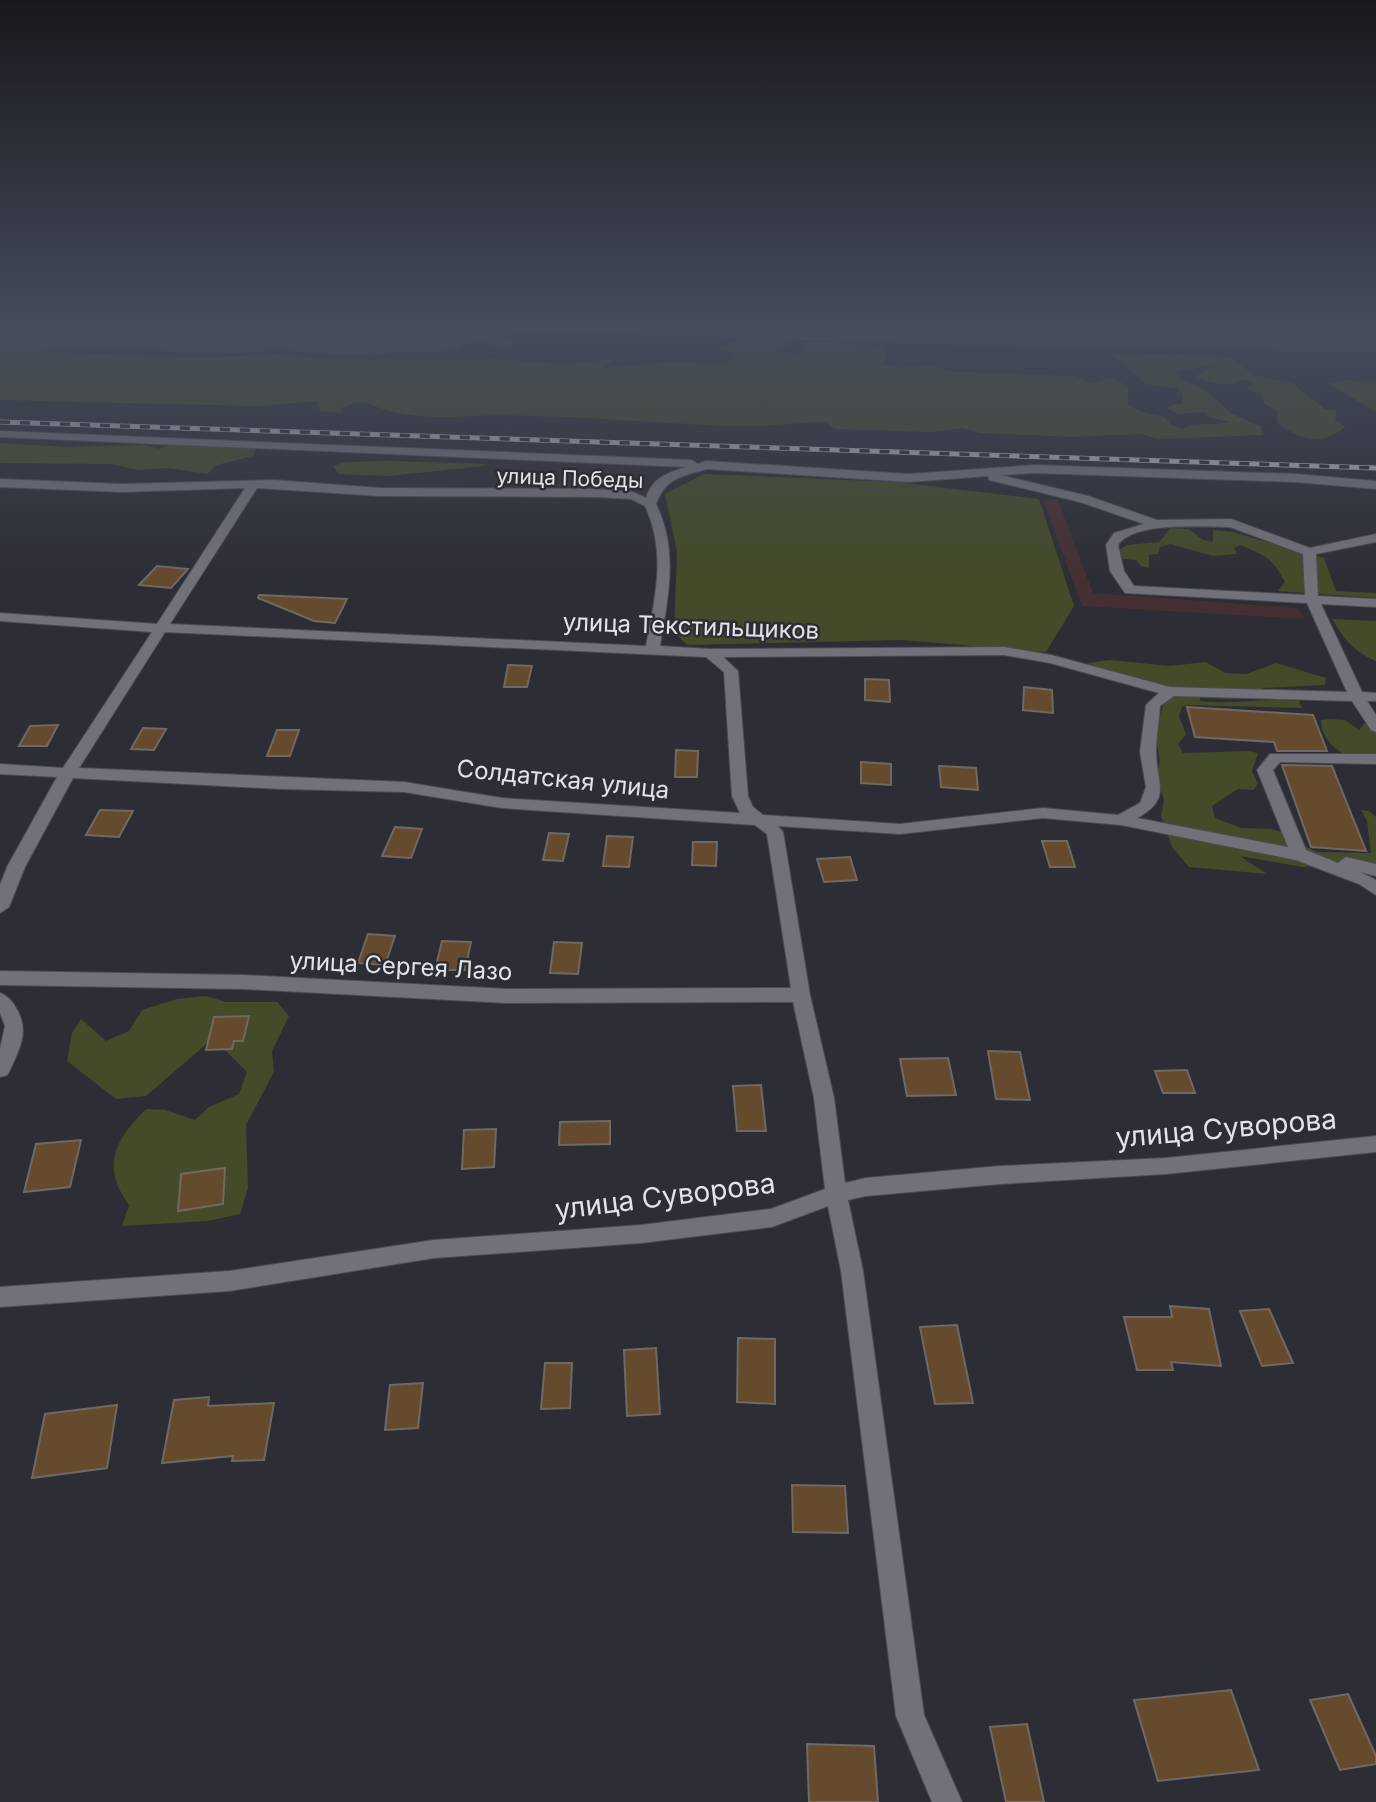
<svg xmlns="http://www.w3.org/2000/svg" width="1376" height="1802" viewBox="0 0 1376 1802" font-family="Inter,sans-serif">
  <rect width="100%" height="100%" fill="#2d2e35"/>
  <polygon fill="#443033" points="1043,499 1058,500 1093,593 1297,608 1306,619 1082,606"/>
  <g fill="#434b29">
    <path d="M 0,324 L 307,324 L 412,328 L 419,333 L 504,335 L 513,344 L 503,351 L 483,342 L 463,344 L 461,351 L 325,354 L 276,350 L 241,353 L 149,351 C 115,341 82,350 48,349 L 44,352 L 202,358 L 276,354 L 339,360 L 493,359 L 564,364 L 616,359 L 602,368 L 670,362 L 726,364 L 733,357 L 730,351 L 714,351 L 742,338 L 371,324 L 1376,324 L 1376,353 L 1066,348 L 783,339 L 791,345 L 776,349 L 797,355 L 808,348 L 800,343 L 828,342 L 882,347 L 888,355 L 882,365 L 898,368 L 930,365 L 955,372 L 1075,376 L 1092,383 L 1111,378 L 1128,386 L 1128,405 L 1142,412 L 1165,417 L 1170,424 L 1183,429 C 1195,420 1214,427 1229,422 L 1209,417 L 1205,412 L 1177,414 L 1166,407 L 1182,403 L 1183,395 L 1176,388 L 1146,384 L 1110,353 L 1211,355 L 1231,358 L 1254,375 L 1292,383 L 1325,409 L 1337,411 L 1335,421 L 1345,426 C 1325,447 1297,440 1277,422 L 1278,412 L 1264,403 L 1261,393 L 1246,389 L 1256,383 L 1244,379 C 1225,388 1213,384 1195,376 L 1216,365 L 1174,371 L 1182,379 L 1207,391 L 1232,414 L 1260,426 L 1264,435 L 1158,439 L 1141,434 L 1075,437 L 980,433 L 963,428 L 931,432 L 835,429 L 825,422 C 796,423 768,426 740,426 C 644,424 548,411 453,417 C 435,418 408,416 390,411 C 367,406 366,396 340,409 L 342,413 L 320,411 L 317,401 L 261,406 L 0,400 Z"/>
    <polygon points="1347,380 1376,382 1376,412 1328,383"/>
    <polygon points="0,443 67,447 144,445 160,449 170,443 256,448 253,456 217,465 207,474 169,468 138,470 112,464 0,463"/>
    <polygon points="388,461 485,464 484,466 389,476 338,474 333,466 346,462"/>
    <polygon points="704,474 896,482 1039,499 1074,606 1046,652 901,640 687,645 674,632 677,552 665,494"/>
    <path d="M 1171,528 L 1189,529 L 1203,540 L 1213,542 L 1213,530 L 1232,532 L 1324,558 L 1336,591 L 1376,593 L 1376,598 L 1278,591 L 1285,582 C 1272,557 1264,555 1240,545 L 1234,548 L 1237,554 L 1213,556 L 1170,544 L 1160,547 L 1158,554 L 1149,555 L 1149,568 L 1141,566 L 1136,560 L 1123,559 L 1119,550 L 1127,545 L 1159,542 Z"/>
    <path d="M 1332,619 L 1376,621 L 1376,661 C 1354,652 1344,639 1332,619 Z"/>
    <path d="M 1110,660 L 1170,666 L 1206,662 L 1225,673 L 1246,674 L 1276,663 L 1326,678 L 1325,685 L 1263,688 L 1253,696 L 1239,699 L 1200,698 L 1200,701 C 1233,705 1266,697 1299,701 L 1302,708 L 1187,705 L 1182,707 L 1179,716 L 1186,734 L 1178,744 L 1183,753 L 1248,751 L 1258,753 L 1252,771 L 1258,784 L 1253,790 L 1238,789 L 1212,806 L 1215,818 L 1241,828 L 1272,829 L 1299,838 L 1306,847 L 1318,852 L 1371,853 L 1367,821 L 1361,810 L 1369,811 L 1376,817 L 1376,863 L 1302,867 L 1240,856 L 1267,874 L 1189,867 L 1172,847 L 1161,816 L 1164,800 L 1156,775 L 1160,761 L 1155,732 L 1169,686 L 1123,676 L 1087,663 Z"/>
    <path d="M 1331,719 L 1345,720 L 1359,730 L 1365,723 L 1376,723 L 1376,763 C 1353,761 1321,748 1321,720 Z"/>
    <path d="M 206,996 L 226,1002 L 277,1002 L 289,1016 L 272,1051 L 274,1072 L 246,1125 L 248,1188 L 240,1214 L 208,1221 L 122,1226 L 129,1205 C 101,1167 114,1141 146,1109 L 165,1110 L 195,1120 L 209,1107 L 239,1094 L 247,1072 L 226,1051 L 210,1041 L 146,1096 L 116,1099 L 67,1061 L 72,1033 L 81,1019 L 106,1041 L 129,1031 L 142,1010 L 177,999 Z"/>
  </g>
  <g fill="#664a2e" stroke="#6f6964" stroke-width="2">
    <polygon points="157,566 188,569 171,588 139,585"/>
    <polygon points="259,595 347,599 335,623 314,621 258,598"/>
    <polygon points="508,665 532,666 527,687 504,687"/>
    <polygon points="865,679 889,680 890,702 865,700"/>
    <polygon points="1024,687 1052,690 1053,713 1023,710"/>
    <polygon points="1187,707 1313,715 1327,751 1277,751 1274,742 1195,737"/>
    <polygon points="58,725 47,746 19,746 30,726"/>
    <polygon points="143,728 166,729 154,750 131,749"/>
    <polygon points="277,730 299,730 290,756 267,756"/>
    <polygon points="676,750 698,751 697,777 675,777"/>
    <polygon points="861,762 891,764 891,785 861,783"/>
    <polygon points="1282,765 1332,766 1366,851 1311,847"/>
    <polygon points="939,766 976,768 978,790 941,787"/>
    <polygon points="100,810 133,811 119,837 86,835"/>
    <polygon points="395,827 422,829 411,858 382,856"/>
    <polygon points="549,833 569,834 563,861 543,860"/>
    <polygon points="607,836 633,837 629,867 603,866"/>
    <polygon points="1042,841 1067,841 1075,867 1050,867"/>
    <polygon points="693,842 717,842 716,866 692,865"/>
    <polygon points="850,857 857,880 824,882 817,859"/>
    <polygon points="368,934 395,936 385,965 358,963"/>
    <polygon points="442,941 471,942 465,970 435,970"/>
    <polygon points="554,942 582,943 578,974 550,973"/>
    <polygon points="249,1016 243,1041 234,1041 232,1049 206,1050 214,1017"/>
    <polygon points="988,1051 1020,1052 1030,1100 996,1099"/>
    <polygon points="948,1058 956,1095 907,1096 900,1059"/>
    <polygon points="1187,1070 1195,1093 1163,1093 1155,1071"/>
    <polygon points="761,1085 766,1131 737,1131 733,1086"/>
    <polygon points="610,1121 610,1144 559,1145 560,1122"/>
    <polygon points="496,1129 494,1167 462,1169 464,1130"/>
    <polygon points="81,1140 70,1187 24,1192 36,1144"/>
    <polygon points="225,1168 223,1204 178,1211 181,1174"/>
    <polygon points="1170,1306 1209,1309 1221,1366 1171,1362 1173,1370 1137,1370 1124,1317 1172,1317"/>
    <polygon points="1269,1309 1293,1363 1262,1366 1240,1311"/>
    <polygon points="957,1325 973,1403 935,1404 920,1327"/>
    <polygon points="738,1338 775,1339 775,1404 737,1402"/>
    <polygon points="656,1348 660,1414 627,1416 624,1350"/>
    <polygon points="545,1363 572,1363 570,1408 541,1409"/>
    <polygon points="423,1383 418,1428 385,1430 390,1385"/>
    <polygon points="209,1397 208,1406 274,1403 264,1460 232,1461 233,1456 162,1463 174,1400"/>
    <polygon points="117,1405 107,1468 32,1478 45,1414"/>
    <polygon points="792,1485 845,1486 848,1533 793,1532"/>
    <polygon points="1231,1690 1259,1770 1158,1781 1134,1700"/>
    <polygon points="1348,1694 1376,1756 1376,1764 1340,1770 1310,1700"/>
    <polygon points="1027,1724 1044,1802 1006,1802 990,1727"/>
    <polygon points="807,1744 874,1746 878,1802 809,1802"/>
  </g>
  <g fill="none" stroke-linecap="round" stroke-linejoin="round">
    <defs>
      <g id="minor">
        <path d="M 0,431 L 692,460 L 698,464 L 706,461 L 909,474 L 1035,465 L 1296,474 L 1376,481 L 1376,489 L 1296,482 L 1035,473 L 1000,475 L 1088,496 L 1157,520 L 1231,519 L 1310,548 L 1376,534 L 1376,542 L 1316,554 L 1318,596 L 1376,599 L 1376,607 L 1321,604 L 1362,692 L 1376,693 L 1376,701 L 1367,701 L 1376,715 L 1376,732 L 1371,730 L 1352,701 L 1174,696 L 1160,706 C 1159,721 1156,737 1156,751 C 1156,783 1173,799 1137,818 L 1288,847 L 1257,770 L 1270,754 L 1376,754 L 1376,764 L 1280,762 L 1273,770 L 1306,850 L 1338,863 L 1346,857 L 1376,864 L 1376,876 L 1360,872 L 1376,880 L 1376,895 L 1359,884 L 1296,860 L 1121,825 L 1043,818 L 900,834 L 778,826 L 783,832 L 810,995 L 834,1098 L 845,1183 L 866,1178 L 1000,1166 L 1166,1158 L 1376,1136 L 1376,1152 L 1166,1174 L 1000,1184 L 866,1196 L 848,1200 L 863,1271 L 924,1715 L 962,1802 L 932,1802 L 896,1716 L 841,1271 L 828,1206 L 772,1227 L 641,1243 L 434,1258 L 229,1291 L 0,1307 L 0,1287 L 229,1271 L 434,1240 L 641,1225 L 771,1209 L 825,1189 L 814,1098 L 793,1002 L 507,1003 L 243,989 L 0,985 L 0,971 L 243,975 L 507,989 L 791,988 L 767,834 L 755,825 L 502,808 L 404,792 L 282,789 L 73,778 L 25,867 L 9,907 L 0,913 L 0,885 L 7,867 L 57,777 L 0,774 L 0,764 L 63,768 L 152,632 L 0,621 L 0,613 L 157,624 L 245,488 L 122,492 L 0,487 L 0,479 L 122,484 L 274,480 L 380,488 L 596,489 L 633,492 L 646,498 C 653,477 667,473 686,467 L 0,437 ZM 707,469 L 909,482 L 988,476 L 989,480 L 1080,502 L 1144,524 L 1114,533 L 1106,545 L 1110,571 L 1125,593 L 1307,603 L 1347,692 L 1170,687 L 1051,655 L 1004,647 L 710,649 L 660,646 C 668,597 679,551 656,504 C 665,478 682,476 707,469 ZM 257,488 L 380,496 L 596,497 L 631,499 L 645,506 C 667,552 655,598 646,646 L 170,624 ZM 1230,527 L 1303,554 L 1305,595 L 1134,586 L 1124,571 L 1118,545 C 1134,521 1203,527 1230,527 ZM 165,632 L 706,657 L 724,672 L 732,796 L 740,813 L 502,798 L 404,782 L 79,768 ZM 1004,655 L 1050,663 L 1159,693 L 1146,705 L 1140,752 L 1146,787 L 1140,803 L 1118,815 L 1043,808 L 900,824 L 763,815 L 753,807 L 748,796 L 738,671 L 723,657 Z"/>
        <path d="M 0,993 C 8,996 12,1001 16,1008 C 30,1030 20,1048 10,1070 L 7,1075 L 0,1077 L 0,1049 L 5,1026 L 0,1013 Z"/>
      </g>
    </defs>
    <use href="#minor" stroke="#4b4c51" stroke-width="2"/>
    <use href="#minor" fill="#717279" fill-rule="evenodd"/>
    <defs>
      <polyline id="rail" points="0,422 1376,468"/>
    </defs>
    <use href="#rail" stroke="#b3b4b8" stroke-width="5"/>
    <use href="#rail" stroke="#2d2e35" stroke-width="3.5" stroke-dasharray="10" stroke-linecap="butt"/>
  </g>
  <linearGradient id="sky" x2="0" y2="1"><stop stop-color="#19191d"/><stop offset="0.56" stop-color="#464c5c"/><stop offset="1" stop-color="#464c5c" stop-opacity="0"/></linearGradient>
  <rect width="1376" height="577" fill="url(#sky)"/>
  <g text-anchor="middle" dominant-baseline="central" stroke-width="5" stroke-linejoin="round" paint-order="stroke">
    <g font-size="21" fill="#e2e3e7" stroke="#2d2e35">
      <text transform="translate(570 478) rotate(2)">улица Победы</text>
    </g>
    <g font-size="24" fill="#e2e3e7" stroke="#2d2e35">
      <text transform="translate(691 626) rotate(2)">улица Текстильщиков</text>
      <text transform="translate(563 779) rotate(6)">Солдатская улица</text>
      <text transform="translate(401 966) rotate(3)">улица Сергея Лазо</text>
    </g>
    <g font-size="28" fill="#e2e3e7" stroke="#2d2e35">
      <text transform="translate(1226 1128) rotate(-5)">улица Суворова</text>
      <text transform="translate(665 1196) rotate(-7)">улица Суворова</text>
    </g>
  </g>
</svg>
